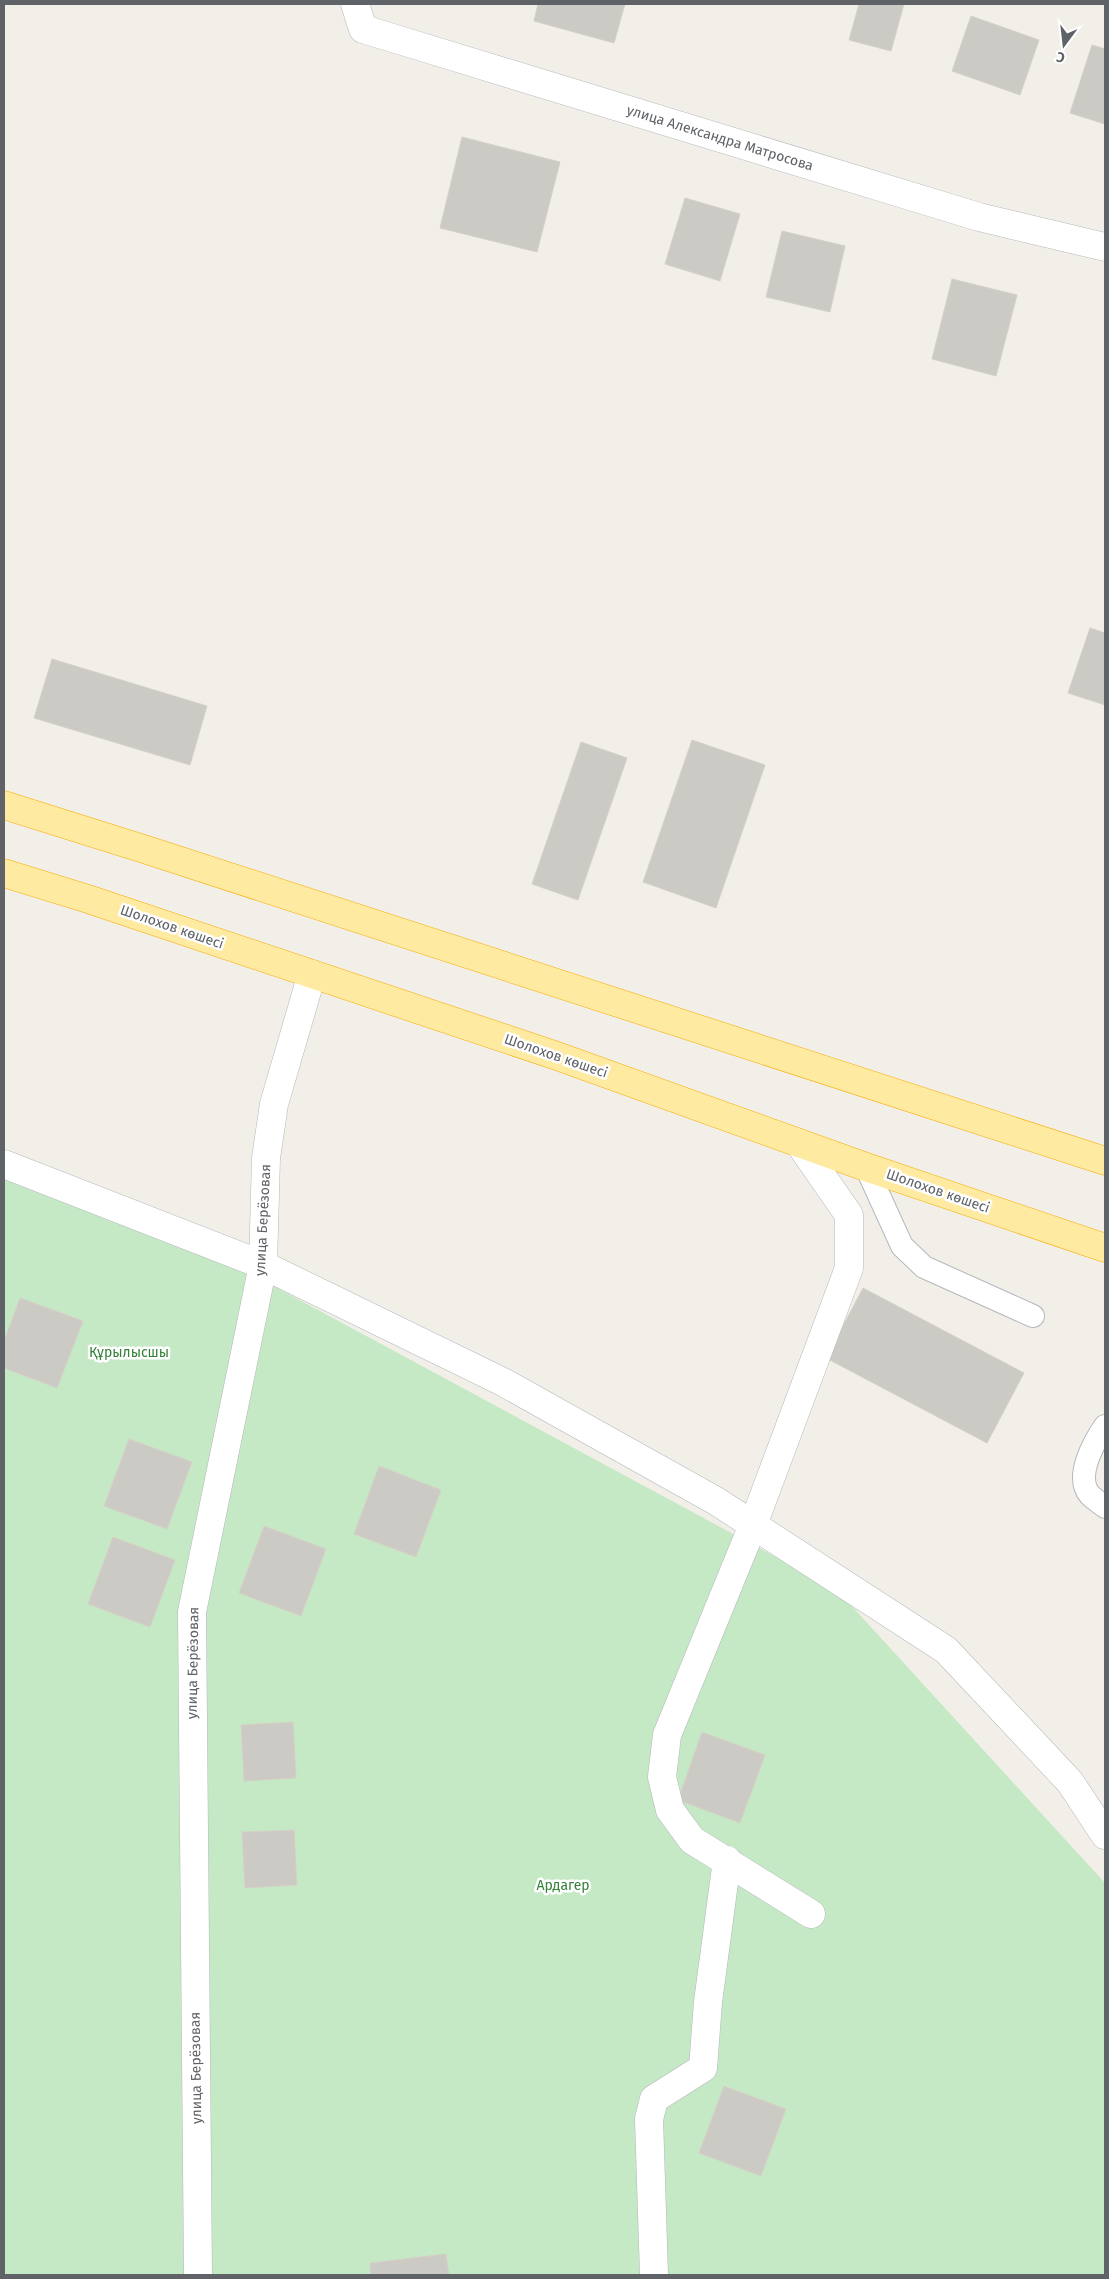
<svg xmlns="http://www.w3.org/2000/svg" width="1109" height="2279" viewBox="0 0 1109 2279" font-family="'Fira Sans',sans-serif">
  <rect width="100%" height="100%" fill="#f1efe8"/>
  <polygon fill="#c5e8c5" points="4,1161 190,1241 837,1590 1105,1883 1105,2275 4,2275"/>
  <g fill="#cccac5" stroke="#d6d1c6">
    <polygon points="538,4 625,4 614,43 534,21"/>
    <polygon points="859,4 904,4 891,51 849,40"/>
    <polygon points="971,16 1039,40 1020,95 952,71"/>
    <polygon points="1092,45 1105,49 1105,124 1070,113"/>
    <polygon points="462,137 560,162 537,252 440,228"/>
    <polygon points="685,198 740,214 720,281 665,264"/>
    <polygon points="782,231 845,246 830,312 766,297"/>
    <polygon points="952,279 1017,295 996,376 932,359"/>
    <polygon points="1090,628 1105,633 1105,705 1068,693"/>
    <polygon points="52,659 207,706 190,765 34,718"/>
    <polygon points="692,740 765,765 716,908 643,882"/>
    <polygon points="581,742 627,758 578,900 532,884"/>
    <polygon points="863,1288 1024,1373 987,1443 826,1358"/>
    <polygon points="20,1298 83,1321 57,1388 4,1368 4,1341"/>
    <polygon points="129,1439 192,1462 167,1529 104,1506"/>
    <polygon points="379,1466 441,1490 416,1557 354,1534"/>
    <polygon points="264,1526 326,1549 301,1616 239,1593"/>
    <polygon points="113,1537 175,1560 150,1627 88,1604"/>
    <polygon points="293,1722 296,1778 244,1781 241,1725"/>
    <polygon points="702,1732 765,1755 740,1823 678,1800"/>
    <polygon points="294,1830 297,1885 245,1888 242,1832"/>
    <polygon points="724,2086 786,2109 761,2176 699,2153"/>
    <polygon points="446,2254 449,2275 371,2275 370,2263"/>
  </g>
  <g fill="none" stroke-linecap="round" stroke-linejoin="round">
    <defs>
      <g id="service">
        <polyline points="866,1167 902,1246 924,1267 1033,1316"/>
        <path d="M 1105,1426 C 1094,1442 1074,1477 1090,1495 C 1094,1499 1100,1503 1105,1507"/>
      </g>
      <g id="minor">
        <polyline points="355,4 363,29 979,217 1105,247"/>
        <polyline points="799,1143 849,1215 849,1268 753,1525 667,1735 662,1777 670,1810 692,1840 811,1914"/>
        <polyline points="4,1164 263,1265 503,1382 716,1501 946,1650 1070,1782 1105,1835"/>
        <polyline points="198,2275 192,1612 263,1265 266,1158 274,1104 312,974"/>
        <polyline points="654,2275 649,2119 654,2099 703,2068 708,2002 727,1860"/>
      </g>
      <g id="trunk">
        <polyline points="4,805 147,850 1105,1161"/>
        <polyline points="4,873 88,899 557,1056 866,1167 1105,1248"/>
      </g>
    </defs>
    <use href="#service" stroke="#b5b8bc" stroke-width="24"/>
    <use href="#minor" stroke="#b5b8bc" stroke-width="29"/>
    <use href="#trunk" stroke="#f9ab00" stroke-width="29"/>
    <use href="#service" stroke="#fff" stroke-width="22"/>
    <use href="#minor" stroke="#fff" stroke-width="28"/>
    <use href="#trunk" stroke="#feeaa1" stroke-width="28"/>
  </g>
  <g text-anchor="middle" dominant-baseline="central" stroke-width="5" stroke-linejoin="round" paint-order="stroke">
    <g font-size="14" fill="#5f6368" stroke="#fff">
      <text transform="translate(720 138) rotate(17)">улица Александра Матросова</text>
      <text transform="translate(172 927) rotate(19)">Шолохов көшесі</text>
      <text transform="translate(556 1056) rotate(19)">Шолохов көшесі</text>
      <text transform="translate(938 1191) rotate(19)">Шолохов көшесі</text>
      <text transform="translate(263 1220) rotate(-87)">улица Берёзовая</text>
      <text transform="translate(193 1663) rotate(-89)">улица Берёзовая</text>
      <text transform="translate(196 2068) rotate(-91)">улица Берёзовая</text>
    </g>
    <g font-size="14" fill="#348238" stroke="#fff">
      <text x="129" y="1352">Құрылысшы</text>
      <text x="563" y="1885">Ардагер</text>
    </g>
  </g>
  <rect width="1109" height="2279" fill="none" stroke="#5f6368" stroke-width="10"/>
  <g transform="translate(1064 45) rotate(195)" stroke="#ffffff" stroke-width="4" paint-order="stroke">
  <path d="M0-4L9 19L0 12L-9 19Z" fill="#5f6368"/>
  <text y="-8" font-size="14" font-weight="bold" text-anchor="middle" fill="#5f6368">С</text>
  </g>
</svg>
